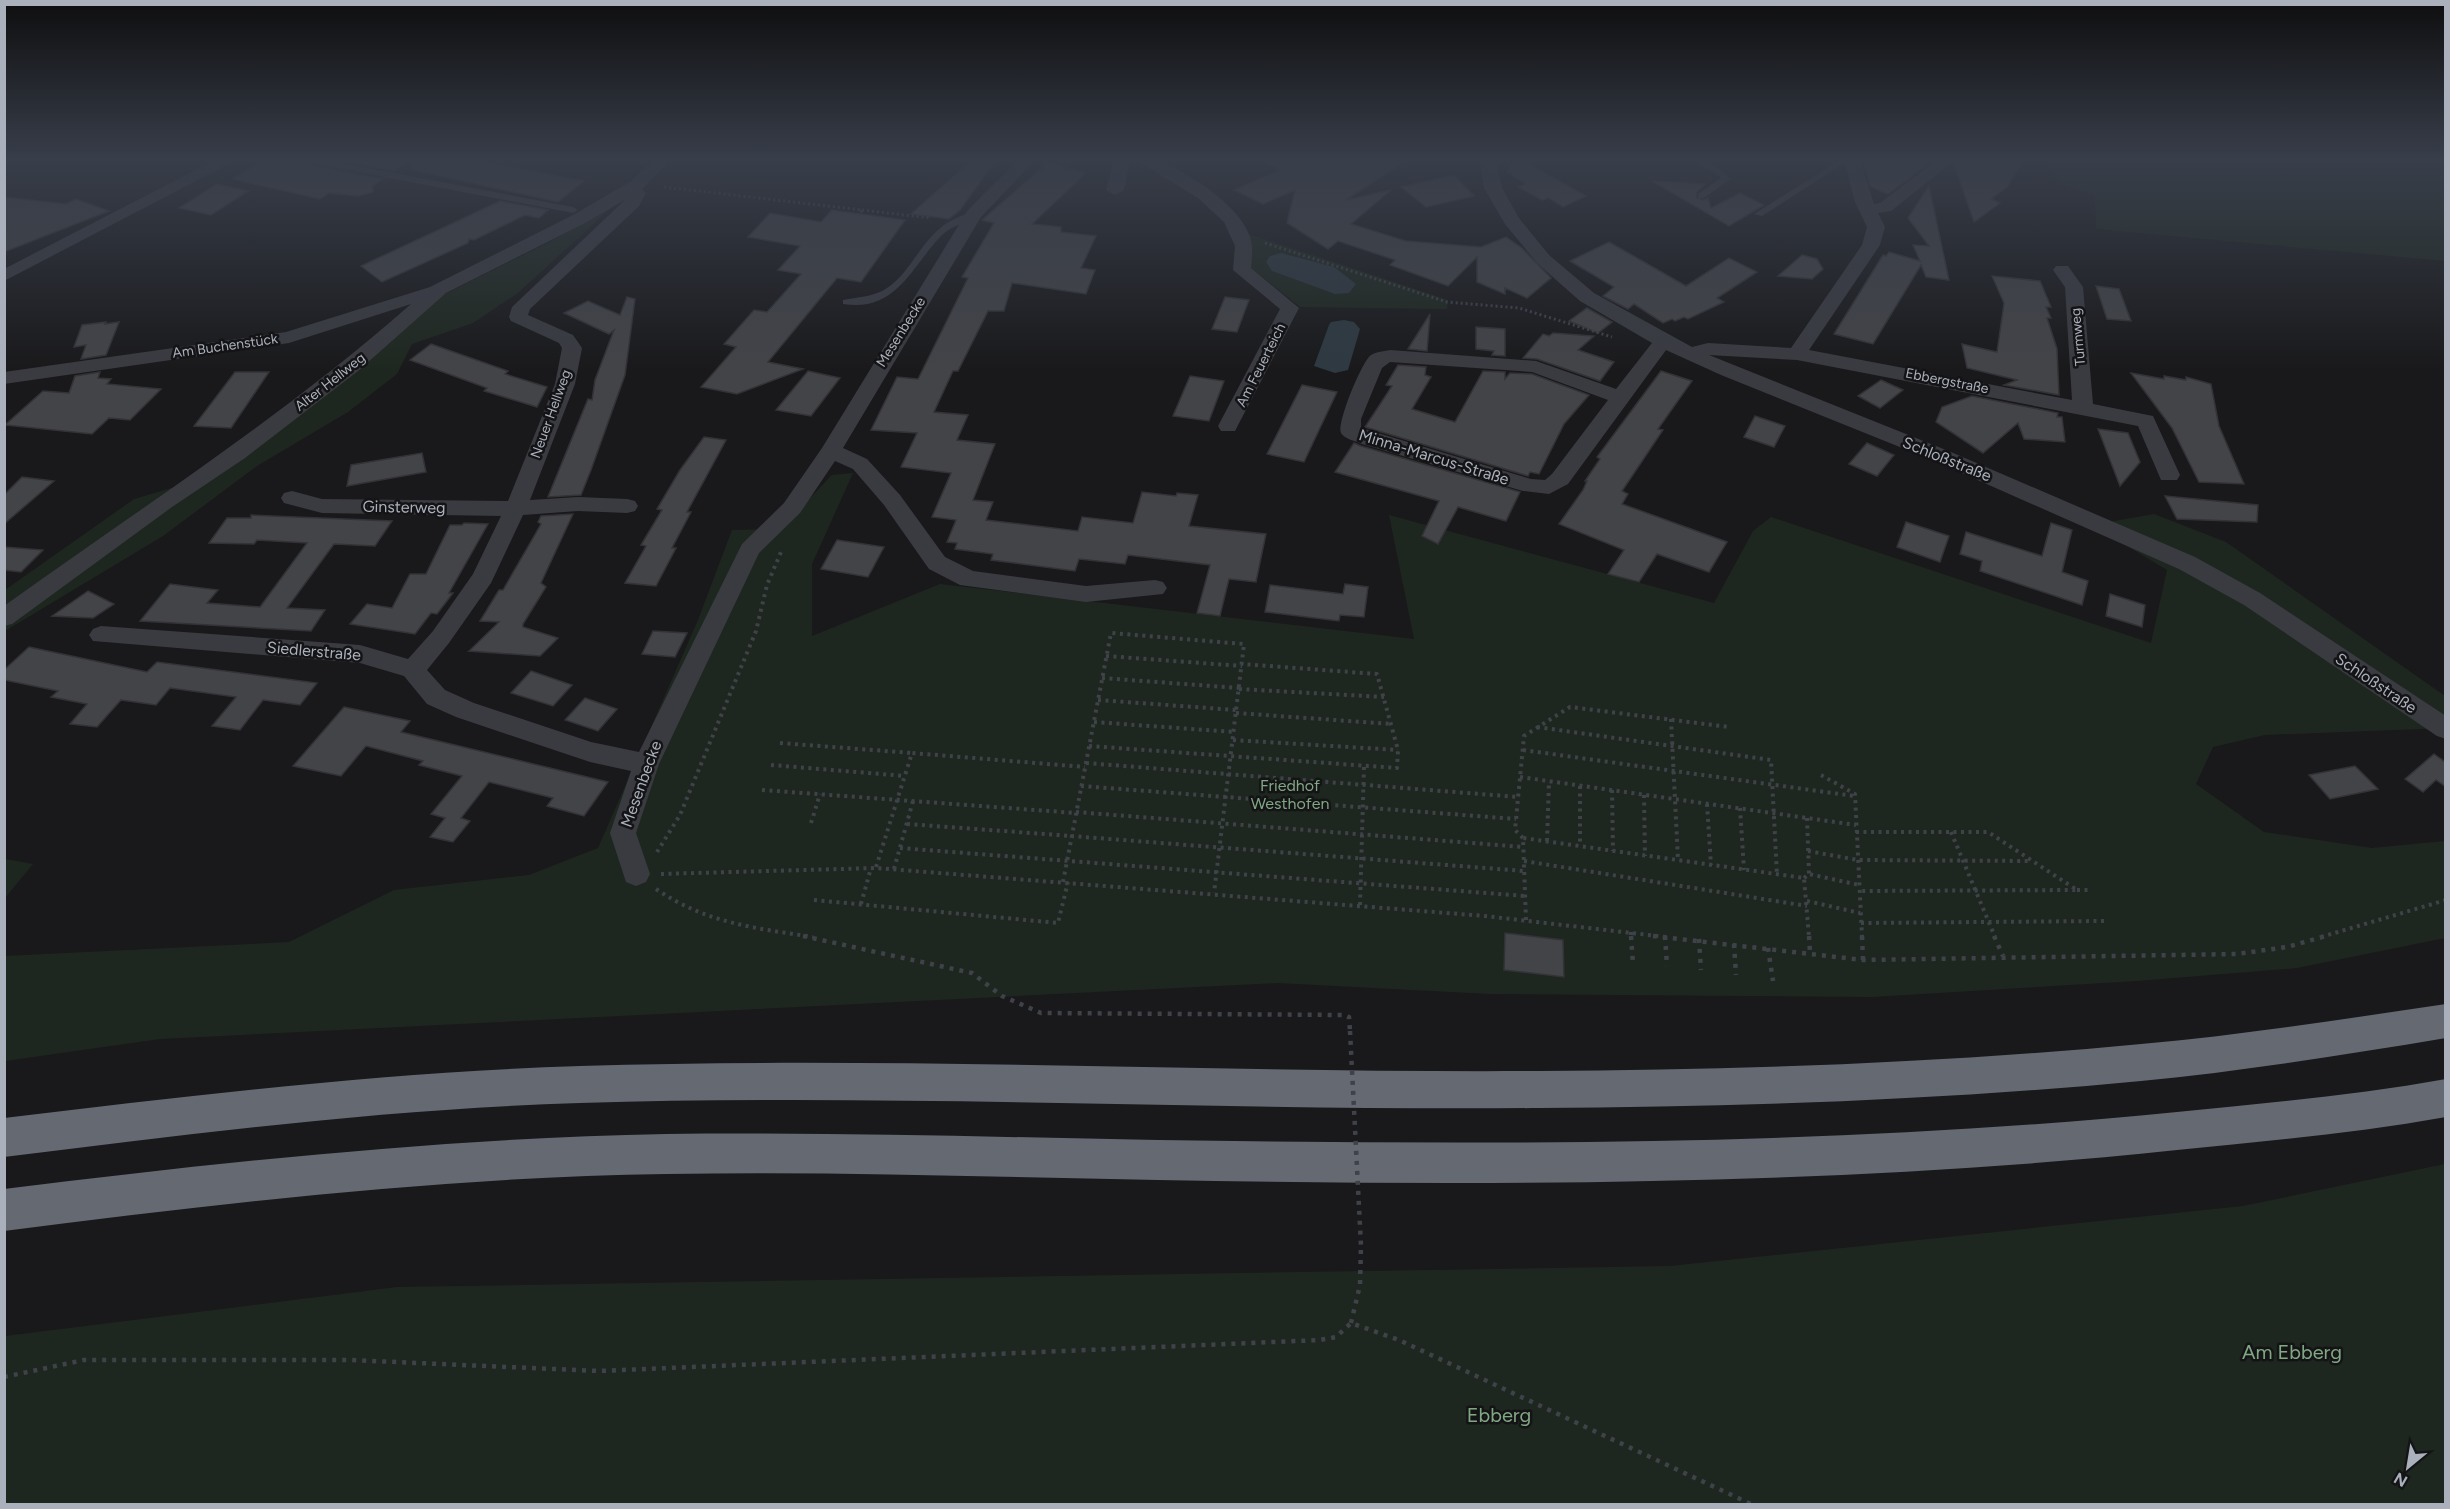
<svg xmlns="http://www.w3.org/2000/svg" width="2450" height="1509" viewBox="0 0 2450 1509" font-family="Figtree,sans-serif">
  <rect width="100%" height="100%" fill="#19191b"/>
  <g fill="#1e271f">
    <polygon points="2045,160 2445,160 2445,261 2096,229 2095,196 2058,183"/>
    <polygon points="613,206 518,293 473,323 412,344 397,374 348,412 257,466 163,536 5,631 5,590 134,499 219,474 431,301 548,243"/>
    <polygon points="1246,233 1448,300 1447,309 1300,307 1251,268"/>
    <polygon points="853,473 812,564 812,636 940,584 1414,639 1389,515 1714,603 1753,531 1771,517 2151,643 2167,570 2092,525 2154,514 2226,542 2445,696 2445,728 2265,735 2213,747 2196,784 2264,832 2372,848 2445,841 2445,938 2297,968 2137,981 1872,997 1490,994 1278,983 160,1039 5,1061 5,956 289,942 394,890 529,875 598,848 698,620 732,530 780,529 832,475"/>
    <polygon points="5,859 33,864 5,898 4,859"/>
    <polygon points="2445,1164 2445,1504 5,1504 5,1336 397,1287 1670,1266 2243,1206"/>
  </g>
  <g fill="#2e3941">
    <polygon points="1281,253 1334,267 1356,284 1349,293 1335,294 1272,271 1266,262 1270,256"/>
    <polygon points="1344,320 1354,322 1360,329 1348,370 1335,373 1314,366 1329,325 1331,322"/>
  </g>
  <g fill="#434448" stroke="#333337" stroke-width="1.5">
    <polygon points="263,160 305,160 311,165 383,179 372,186 373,192 358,196 329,193 320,199 232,179"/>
    <polygon points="337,160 409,160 394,171"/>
    <polygon points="413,160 474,160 584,181 558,202 412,170"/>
    <polygon points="972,160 996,160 960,210 949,219 911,214"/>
    <polygon points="1263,160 1407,160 1346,200 1391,190 1351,224 1406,241 1481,247 1506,237 1522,248 1551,278 1527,298 1505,288 1505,294 1477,282 1477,257 1448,286 1390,265 1395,260 1338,241 1328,249 1287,223 1295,190 1263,204 1234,190 1280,170"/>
    <polygon points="1514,160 1522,160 1586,196 1563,207 1549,198 1542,200 1518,187 1526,184 1507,172"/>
    <polygon points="1862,160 1923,160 1925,166 1888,194 1871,187"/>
    <polygon points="1957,160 2024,160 2007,187 1991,199 2000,203 1974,222 1954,164"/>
    <polygon points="1045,162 1086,173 1032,224 1061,227 1061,232 1096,236 1081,268 1095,270 1086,294 1012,283 1004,311 988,311 958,371 953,371 934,412 968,415 957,440 995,444 973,500 993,502 986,520 1078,531 1082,517 1133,523 1142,492 1176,496 1177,493 1198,495 1189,526 1266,534 1256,582 1229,579 1220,616 1197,613 1210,565 1128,555 1125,564 1079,559 1075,571 991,560 993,554 955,549 957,543 947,542 956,520 932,517 951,473 901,467 917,433 871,430 897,377 918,379 968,278 962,277 994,223 982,220 1043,167"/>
    <polygon points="1454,175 1474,196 1426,207 1401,187"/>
    <polygon points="1652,181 1705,184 1697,192 1696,198 1704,200 1708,198 1711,208 1740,193 1764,205 1729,226"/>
    <polygon points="217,184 248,191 211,215 179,208"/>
    <polygon points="1929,186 1949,280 1926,277 1921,265 1873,344 1834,334 1883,255 1886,256 1889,252 1920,261 1913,245 1929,246 1908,218"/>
    <polygon points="4,197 66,204 76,199 109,211 4,252"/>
    <polygon points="500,201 548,210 539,218 525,215 474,240 469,239 468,243 382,282 361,266"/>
    <polygon points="832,210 905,220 861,282 837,278 768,362 803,369 737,394 701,387 736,347 724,344 754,310 767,312 801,274 778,270 800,246 748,237 770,213 821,222"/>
    <polygon points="1609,242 1686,286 1729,258 1757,272 1717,298 1724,302 1688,319 1684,317 1675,321 1672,319 1663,323 1634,304 1628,309 1603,296 1614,287 1570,261"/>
    <polygon points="1802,255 1817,259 1823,269 1812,279 1778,276"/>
    <polygon points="1992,276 2040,281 2051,307 2046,307 2051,318 2047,318 2057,349 2059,395 2004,385 2017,380 1967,368 1962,344 1997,352 2004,303"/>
    <polygon points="2096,286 2119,289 2131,321 2107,319"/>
    <polygon points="627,297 635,299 625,375 591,470 581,495 548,497 588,399 592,400 595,380 614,330 609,334 564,313 588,301 620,315"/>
    <polygon points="1225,297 1249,300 1237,332 1212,329"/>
    <polygon points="1587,308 1612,322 1598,333 1569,321"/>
    <polygon points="1430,314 1427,351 1408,349"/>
    <polygon points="106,322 105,324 119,322 106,355 81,359 86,345 74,347 82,325"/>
    <polygon points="1476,327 1505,329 1505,356 1492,355 1494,351 1476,349"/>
    <polygon points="1553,333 1594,336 1578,350 1614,362 1600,381 1537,359 1523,358 1543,334 1549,336"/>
    <polygon points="431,344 508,371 505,374 547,387 537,407 484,391 487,388 410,360"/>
    <polygon points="1398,365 1426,367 1425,375 1431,377 1412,409 1455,422 1483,371 1505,372 1505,379 1510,373 1532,374 1589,395 1564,424 1539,474 1530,472 1528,476 1365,427 1392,386 1386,385"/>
    <polygon points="808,371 840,378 811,416 776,410"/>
    <polygon points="1661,371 1692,381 1658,429 1663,430 1622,491 1628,494 1622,504 1727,542 1709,572 1657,554 1639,582 1608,574 1624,550 1559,524 1583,490 1587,481 1585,481 1600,459 1597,457"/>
    <polygon points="100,372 98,378 111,379 107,384 161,389 130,420 109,418 92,434 5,425 43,391 69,393 75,376"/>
    <polygon points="235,372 269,372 231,428 194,426"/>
    <polygon points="2131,373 2164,379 2164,376 2186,380 2186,377 2211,384 2219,426 2244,484 2199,482 2172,428"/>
    <polygon points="1190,376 1224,381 1209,421 1173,416"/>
    <polygon points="1881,380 1903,390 1880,408 1858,396"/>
    <polygon points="1302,385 1337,392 1304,462 1267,454"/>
    <polygon points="1972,396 2058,413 2057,417 2062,417 2065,442 2024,439 2018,423 1983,453 1936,422 1942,407"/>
    <polygon points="1755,416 1785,426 1774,447 1744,437"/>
    <polygon points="2098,429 2128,433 2140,462 2120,486"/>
    <polygon points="704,437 726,440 687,512 691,512 672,548 676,548 656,586 625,583 646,546 641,545 662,510 657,509 680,470"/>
    <polygon points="1354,443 1361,446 1520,492 1506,521 1458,507 1438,544 1422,536 1439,501 1335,472"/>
    <polygon points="1867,443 1894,455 1877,476 1849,464"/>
    <polygon points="422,453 426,472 347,486 351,465"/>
    <polygon points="22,477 54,481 4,524 4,495"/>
    <polygon points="2165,496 2258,505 2257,522 2177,519"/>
    <polygon points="573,514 541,583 546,587 523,624 523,627 558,638 540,656 469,651 499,622 480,621 499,590 503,590 541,524 538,522 541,516"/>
    <polygon points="251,515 392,521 375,546 334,544 287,608 325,610 311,631 140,621 170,584 218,590 207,603 260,607 307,543 257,540 254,544 209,543 227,518 251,518"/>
    <polygon points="1906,522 1949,536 1940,562 1897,547"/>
    <polygon points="464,523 488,524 449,593 453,593 437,614 431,613 415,634 350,624 367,604 392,608 410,574 426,574 450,525 462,525"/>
    <polygon points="2051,523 2072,530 2062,572 2088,581 2082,605 1980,571 1982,561 1960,554 1966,532 2042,556"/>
    <polygon points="837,540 884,547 868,577 821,569"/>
    <polygon points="4,547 43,550 21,572 4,570"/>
    <polygon points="1345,584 1368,587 1364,617 1340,615 1339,621 1265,612 1270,585 1343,594"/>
    <polygon points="88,591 114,604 93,618 52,616"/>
    <polygon points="2110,594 2145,605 2142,627 2106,616"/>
    <polygon points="653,631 687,633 675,657 642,654"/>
    <polygon points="29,647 147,672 157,662 317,683 300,705 263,700 240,730 212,726 236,697 170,688 156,705 121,700 97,727 70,724 87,704 51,697 58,691 4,680 4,670"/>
    <polygon points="531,671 572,685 553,706 511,693"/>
    <polygon points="585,698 617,709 598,731 565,720"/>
    <polygon points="344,707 410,721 401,732 608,782 584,816 547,806 553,798 489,782 461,818 470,821 453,842 430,837 445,818 431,814 462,776 419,765 423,761 366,746 341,776 293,766"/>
    <polygon points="2434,754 2445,762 2445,786 2436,780 2423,792 2405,779"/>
    <polygon points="2355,766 2378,789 2330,799 2309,775"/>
    <polygon points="1505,933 1563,940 1564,977 1504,970"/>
  </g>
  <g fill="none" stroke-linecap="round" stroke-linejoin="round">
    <g stroke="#3f4248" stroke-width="3" stroke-dasharray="2 3" stroke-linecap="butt">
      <polyline points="664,187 862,210 855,219"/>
      <polyline points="862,210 930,218"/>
      <polyline points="1265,243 1447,302 1519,308 1612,337"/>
    </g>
    <g stroke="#3f4248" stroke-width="4" stroke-dasharray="3 4.5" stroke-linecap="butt">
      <polyline points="1106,656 1242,666"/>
      <polyline points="1102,678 1239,688"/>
      <polyline points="1239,689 1384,697"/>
      <polyline points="1098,700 1236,710"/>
      <polyline points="1236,713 1391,724"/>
      <polyline points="1671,719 1678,860"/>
      <polyline points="1094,722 1234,732"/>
      <polyline points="1537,727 1771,760 1777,875"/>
      <polyline points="1233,740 1398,750"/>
      <polyline points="780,743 912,753"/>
      <polyline points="1089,746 1397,768 1398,750 1377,674 1242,664"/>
      <polyline points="1523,750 1854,796"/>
      <polyline points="1086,763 1518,797"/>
      <polyline points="771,765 905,776"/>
      <polyline points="1821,775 1855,794 1862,937"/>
      <polyline points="1520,777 1856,825"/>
      <polyline points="1081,786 1516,819"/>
      <polyline points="1580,786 1580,846"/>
      <polyline points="762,790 1076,813"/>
      <polyline points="1612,790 1613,851"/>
      <polyline points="1644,795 1645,856"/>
      <polyline points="1707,804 1711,865"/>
      <polyline points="1740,808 1744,870"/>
      <polyline points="1076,812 1523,847"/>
      <polyline points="1807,818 1809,874"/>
      <polyline points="811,823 820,794"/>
      <polyline points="907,824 1072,836"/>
      <polyline points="1856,832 1988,832 2077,890 1859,891"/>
      <polyline points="1951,832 1995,937"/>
      <polyline points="1071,836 1524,871"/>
      <polyline points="1523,838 1515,830 1524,736 1570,707 1729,727"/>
      <polyline points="1547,841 1549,781"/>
      <polyline points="900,848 1525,896"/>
      <polyline points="1808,851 1858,860 2032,861"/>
      <polyline points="657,852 680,815 756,631 767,585 781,552"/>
      <polyline points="1524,861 1807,906"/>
      <polyline points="876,867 912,753 1085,767"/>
      <polyline points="894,869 913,801"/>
      <polyline points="661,874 876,868 1485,916 1666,937"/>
      <polyline points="1804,878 1809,874 1859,885"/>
      <polyline points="1063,882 1111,633 1244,644 1214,893"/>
      <path d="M 656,889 C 706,923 754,928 813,937"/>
      <polyline points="2077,890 2089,890"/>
      <polyline points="814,900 1058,923 1068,882"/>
      <polyline points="1807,901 1860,913"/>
      <polyline points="861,904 871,868"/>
      <polyline points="1360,905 1364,766"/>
      <polyline points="1526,920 1523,838 1804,878 1809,937"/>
      <polyline points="1861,923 2104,921"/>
      <polyline points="1631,932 1631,937"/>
      <polyline points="2321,937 2446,900"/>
    </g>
    <g stroke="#3f4248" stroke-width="4.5" stroke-dasharray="4 6" stroke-linecap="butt">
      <polyline points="803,936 972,973 1002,996 1041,1013 1345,1015 1349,1017 1350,1031"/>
      <polyline points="1631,936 1633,964"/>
      <polyline points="1653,936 1863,960 2237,954 2287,947 2326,936"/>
      <polyline points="1665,936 1667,966"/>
      <polyline points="1809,936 1810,953"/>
      <polyline points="1862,936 1863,960"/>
      <polyline points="1994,936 2003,956"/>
      <polyline points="1699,939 1701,970"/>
      <polyline points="1734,944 1736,975"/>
      <polyline points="1768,948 1773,981"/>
      <polyline points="1351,1323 1360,1285 1361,1246"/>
      <polyline points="4,1377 84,1360 350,1360 599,1371 1320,1340 1336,1337 1351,1323 1399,1340 1751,1504"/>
    </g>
    <g fill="#3a3b41" fill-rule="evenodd">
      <polygon points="307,160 325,160 573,207 578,210 573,213 311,163"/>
      <path d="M 1693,160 C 1708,160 1721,167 1730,179 L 1704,198 L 1698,198 L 1698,194 L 1721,178 Z"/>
      <polygon points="1840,160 1856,160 1841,165 1762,216 1754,214"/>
      <path d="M 971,212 L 979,214 C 968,223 954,224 942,235 C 912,265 897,313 843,304 L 843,300 C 858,297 871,297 884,290 C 908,276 918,247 938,230 C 948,221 958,217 971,212 Z"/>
    </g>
    <g fill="#3a3b41" fill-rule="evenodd">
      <polygon points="215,160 236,160 4,281 4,269"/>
      <path d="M 653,160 L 671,160 L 642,189 L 646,193 L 639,206 L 530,309 L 528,315 L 573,335 L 582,348 L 575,384 L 530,500 L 578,497 L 627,499 L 635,501 L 638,506 L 635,511 L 627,513 L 578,511 L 523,515 L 491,583 L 449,643 L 427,670 L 445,690 L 474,703 L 591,742 L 639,752 L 742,544 L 784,503 L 822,448 L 968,210 L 1018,160 L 1035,160 L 981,217 L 843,448 L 867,459 L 900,495 L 945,557 L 973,571 L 1086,586 L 1155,580 L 1163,582 L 1167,588 L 1163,594 L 1086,602 L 960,585 L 929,569 L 884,505 L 853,469 L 835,461 L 800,513 L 759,553 L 659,764 L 636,833 L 650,874 L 646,882 L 636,886 L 626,882 L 610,833 L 631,771 L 590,762 L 456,717 L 427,704 L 404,676 L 360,663 L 93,641 L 89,635 L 93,629 L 101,626 L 360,645 L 408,659 L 433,631 L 473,574 L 501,516 L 322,513 L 284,503 L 281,498 L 284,493 L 292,491 L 322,499 L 508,501 L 555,384 L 562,348 L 559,343 L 511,321 L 509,317 L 512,307 L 626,199 L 587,222 L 446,293 L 358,371 L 245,458 L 172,507 L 12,624 L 4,626 L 4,606 C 142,507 284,416 411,304 L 289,343 L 4,384 L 4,372 L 286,332 L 430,287 L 575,214 L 631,181 Z"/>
      <polygon points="1114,160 1130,160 1124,190 1115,195 1106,190"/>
      <path d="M 1136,160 C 1143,160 1152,159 1159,161 C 1188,172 1235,203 1248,232 C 1254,244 1252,255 1251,268 L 1299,308 L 1235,431 L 1221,431 L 1218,426 L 1280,309 L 1233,270 L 1235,246 L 1224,222 L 1198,198 Z"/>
      <path d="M 1480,160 L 1496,160 L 1502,188 L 1519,218 L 1549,255 L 1594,293 L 1692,347 L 1708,343 L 1791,348 L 1862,245 L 1867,227 L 1855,202 L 1844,160 L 1860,160 L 1874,204 L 1880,203 L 1937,160 L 1955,160 L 1891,211 L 1878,213 L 1885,227 L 1880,245 L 1809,350 L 2072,400 L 2065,287 L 2053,270 L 2056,266 L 2068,266 L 2083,287 L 2093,404 L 2153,416 L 2180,475 L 2177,480 L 2161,480 L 2138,426 L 1797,360 L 1709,355 L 1951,452 L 2195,557 L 2260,593 L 2446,716 L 2446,739 L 2437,736 L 2244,605 L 2179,569 L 1937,462 L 1721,375 L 1666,350 L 1568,484 L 1549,494 L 1523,491 L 1362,444 C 1356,441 1344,439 1341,433 C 1336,424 1362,361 1371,355 C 1376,352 1385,351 1390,350 L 1536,361 L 1616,389 L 1652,343 L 1580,301 L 1537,263 L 1505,224 L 1484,188 ZM 1390,362 L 1532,372 L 1608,400 L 1552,474 L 1545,480 L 1531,479 L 1361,428 L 1361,419 L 1382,368 Z"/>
    </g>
    <g fill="#656972" fill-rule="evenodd">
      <path d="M 2446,1004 L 2446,1038 C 2344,1055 2243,1071 2141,1081 C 1941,1100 1740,1107 1539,1108 C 1219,1111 899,1093 580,1103 C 386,1109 196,1133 4,1157 L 4,1118 C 196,1095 387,1072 580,1066 C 900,1056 1219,1073 1539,1071 C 1740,1070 1941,1063 2141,1044 C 2243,1035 2344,1019 2446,1004 Z"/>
      <path d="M 2446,1079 L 2446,1117 C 2357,1133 2267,1141 2177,1150 C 1839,1186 1498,1186 1158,1180 C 994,1177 830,1171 666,1174 C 444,1177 224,1203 4,1231 L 4,1189 C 224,1162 444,1138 666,1134 C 830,1132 994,1137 1158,1140 C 1498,1145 1838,1146 2177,1112 C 2267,1103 2357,1095 2446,1079 Z"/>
    </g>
    <polyline stroke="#3f4248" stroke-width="4.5" stroke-dasharray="4 6" stroke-linecap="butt" points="1350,1031 1361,1246"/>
  </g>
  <linearGradient id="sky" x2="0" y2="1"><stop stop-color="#0e0e0f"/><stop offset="0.43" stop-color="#383e4a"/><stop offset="1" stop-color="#383e4a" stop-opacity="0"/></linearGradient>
  <rect width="2450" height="371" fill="url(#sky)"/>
  <g text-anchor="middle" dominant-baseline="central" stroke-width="5" stroke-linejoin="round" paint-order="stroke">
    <g font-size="14" fill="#aab0bc" stroke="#141416">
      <text transform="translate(901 332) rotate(-58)">Mesenbecke</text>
      <text transform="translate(2078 337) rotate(-95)">Turmweg</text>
      <text transform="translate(225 346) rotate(-8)">Am Buchenstück</text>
      <text transform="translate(1261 365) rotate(-63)">Am Feuerteich</text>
      <text transform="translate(1947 381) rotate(11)">Ebbergstraße</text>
      <text transform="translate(330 382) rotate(-38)">Alter Hellweg</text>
      <text transform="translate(551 414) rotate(-70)">Neuer Hellweg</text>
    </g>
    <g font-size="16" fill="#aab0bc" stroke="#141416">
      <text transform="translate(1434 457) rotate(17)">Minna-Marcus-Straße</text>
      <text transform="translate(1947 459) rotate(22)">Schloßstraße</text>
      <text transform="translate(404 507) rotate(1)">Ginsterweg</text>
      <text transform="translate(314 651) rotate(5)">Siedlerstraße</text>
      <text transform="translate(2376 683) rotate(34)">Schloßstraße</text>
      <text transform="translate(641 784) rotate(-70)">Mesenbecke</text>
    </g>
    <g font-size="16" fill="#80a882" stroke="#141416">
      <text x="1290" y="785">Friedhof<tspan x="1290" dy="18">Westhofen</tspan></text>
    </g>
    <g font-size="20" fill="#80a882" stroke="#141416">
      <text x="2292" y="1352">Am Ebberg</text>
      <text x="1499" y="1415">Ebberg</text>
    </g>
  </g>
  <rect width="2450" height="1509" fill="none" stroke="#aab0bc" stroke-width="12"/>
  <g transform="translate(2408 1467) rotate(210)" stroke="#141416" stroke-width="4.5" paint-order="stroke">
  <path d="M0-4.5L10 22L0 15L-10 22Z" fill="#aab0bc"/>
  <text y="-9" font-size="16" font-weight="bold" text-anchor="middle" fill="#aab0bc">N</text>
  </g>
</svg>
